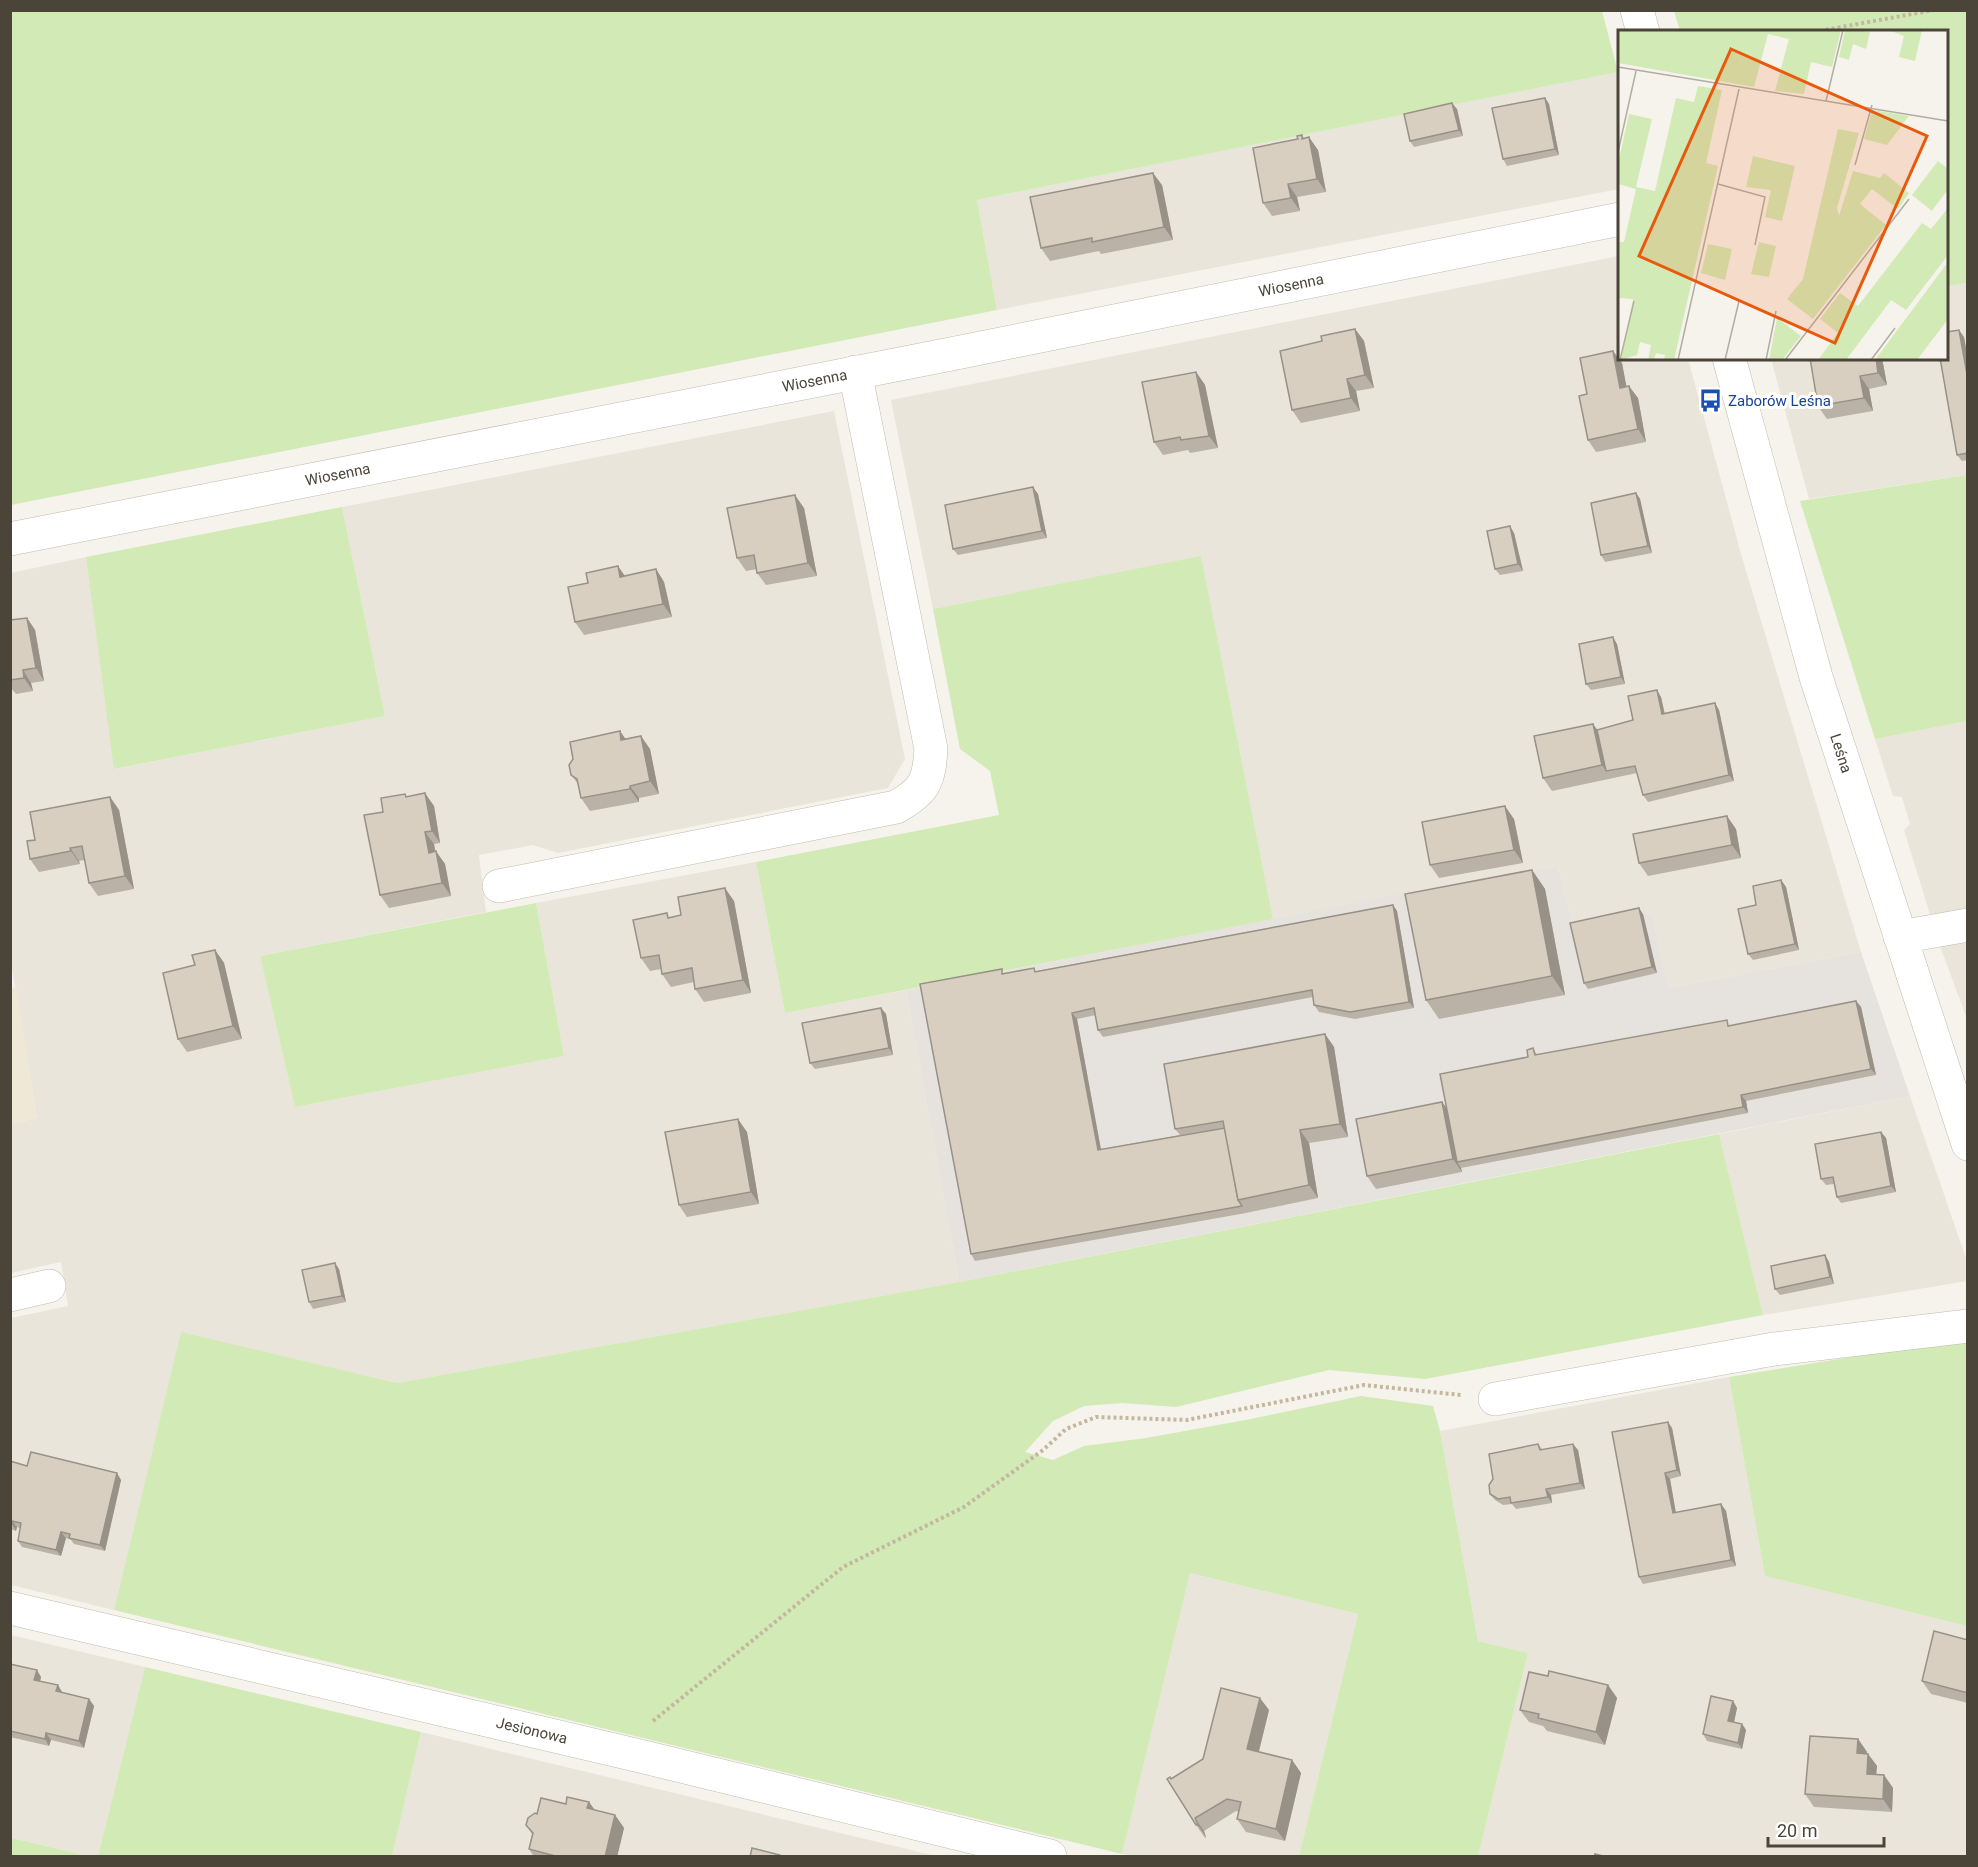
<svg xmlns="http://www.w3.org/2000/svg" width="1978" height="1867" viewBox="0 0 1978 1867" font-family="Roboto,sans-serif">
  <rect width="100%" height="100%" fill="#f6f3ec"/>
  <g fill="#eae5da">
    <polygon points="1618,72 1619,189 997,310 977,200"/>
    <polygon points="1619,256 1620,358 1688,359 1743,561 1861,952 1669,988 1652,917 1572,923 1558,867 1273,919 1201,557 933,609 891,400"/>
    <polygon points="1967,283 1967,475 1809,499 1771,359 1946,358 1947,286"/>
    <polygon points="834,411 905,759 888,788 558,853 533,845 479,855 486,912 260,956 295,1107 564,1056 536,903 756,862 785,1013 906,990 959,1282 397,1383 181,1333 114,1610 11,1585 11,1318 68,1306 61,1262 11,1273 11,1124 37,1118 10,956 11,573 86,557 115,769 385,716 342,507"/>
    <polygon points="1967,721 1967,913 1932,921 1904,830 1910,824 1902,797 1893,796 1875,739"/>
    <polygon points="1967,941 1967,1019 1940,946"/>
    <polygon points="1910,1096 1967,1261 1967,1281 1763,1315 1719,1134"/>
    <polygon points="1729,1377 1765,1576 1967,1626 1967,1856 1478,1856 1528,1653 1478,1641 1440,1431"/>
    <polygon points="1190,1573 1358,1614 1299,1856 1135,1856 1122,1854"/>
    <polygon points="11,1635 145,1667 98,1856 88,1856 11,1838"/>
    <polygon points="421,1732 670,1792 936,1856 392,1856"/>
  </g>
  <polygon fill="#e6e2dd" points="1558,867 1572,923 1608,915 1643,914 1652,917 1669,988 1861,952 1910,1096 959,1282 906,990 1422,890"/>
  <polygon fill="#efe8d6" points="16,987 37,1118 11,1124 10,988"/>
  <g fill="#d2eab5">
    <polygon points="11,11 1602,11 1618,72 977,200 997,310 11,505"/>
    <polygon points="1674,11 1967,11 1967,283 1947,286 1946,32 1680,31"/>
    <polygon points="1967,475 1967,721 1875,739 1800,501"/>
    <polygon points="342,507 385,716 114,769 86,557"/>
    <polygon points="1201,556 1273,919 785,1013 756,862 999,815 990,771 960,749 933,609"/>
    <polygon points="536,903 564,1056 295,1107 260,956"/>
    <polygon points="1719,1134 1763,1315 1425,1379 1329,1370 1176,1407 1122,1403 1084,1406 1053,1421 1025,1452 1053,1460 1084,1446 1146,1438 1251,1419 1361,1396 1433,1406 1440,1431 1478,1641 1528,1653 1478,1856 1299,1856 1358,1614 1190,1573 1122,1854 114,1610 181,1332 397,1383 959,1282"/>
    <polygon points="1967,1338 1967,1626 1765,1576 1729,1377"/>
    <polygon points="145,1667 421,1732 392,1856 98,1856"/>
    <polygon points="11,1838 88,1856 11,1856"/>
  </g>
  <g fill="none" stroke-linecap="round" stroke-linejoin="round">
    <defs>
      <g id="minor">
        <polyline points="1637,10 1643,32"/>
        <path id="s1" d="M 1729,358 L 1816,677 L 1968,1144"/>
        <path id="s2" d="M 10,539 L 956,353 L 1620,219"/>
        <path d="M 499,886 L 896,807 C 925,791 929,781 931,749 L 855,372"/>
        <polyline points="1900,937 1968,925"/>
        <polyline points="10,1295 49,1286"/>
        <polyline points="1495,1399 1774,1349 1968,1326"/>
        <path id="s3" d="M 10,1608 L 644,1757 L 1050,1856"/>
      </g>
    </defs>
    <use href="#minor" stroke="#c2bbae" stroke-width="34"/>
    <g stroke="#c4b79f" stroke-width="4" stroke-dasharray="3 3" stroke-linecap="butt">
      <polyline points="1814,32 1934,10"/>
      <polyline points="653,1721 843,1567 964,1507 1043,1450 1066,1429 1096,1417 1187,1420 1364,1385 1461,1395"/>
    </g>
    <use href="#minor" stroke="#fff" stroke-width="33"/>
  </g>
  <g fill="#bab2a6">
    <polygon points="1545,98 1549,104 1559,155 1507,166 1503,159"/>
    <polygon points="1457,109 1463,136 1414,147 1410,141"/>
    <polygon points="1302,135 1304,138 1318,150 1326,192 1297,197 1300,211 1272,216 1263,203 1298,139"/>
    <polygon points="1162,185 1173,240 1101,254 1099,251 1050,261 1041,248"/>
    <polygon points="1355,329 1364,341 1374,388 1356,391 1360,411 1301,423 1292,410 1322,341"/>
    <polygon points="1964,337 1968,359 1968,460 1962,461 1957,455"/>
    <polygon points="1810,358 1882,358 1887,385 1869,389 1873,411 1827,419 1818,406"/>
    <polygon points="1622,363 1626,386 1638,398 1646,442 1596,452 1588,440 1587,394"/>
    <polygon points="1196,372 1205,385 1218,448 1190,453 1188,450 1163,455 1154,442"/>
    <polygon points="1636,493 1640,499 1652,553 1605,562 1601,555"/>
    <polygon points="1038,494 1047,538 958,555 953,549"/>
    <polygon points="804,508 817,576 766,585 757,573 757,569 746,571 737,558"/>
    <polygon points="1514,533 1523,571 1500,575 1495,569"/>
    <polygon points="656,569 664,582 672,617 584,635 575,622 624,576"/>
    <polygon points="27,618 35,630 44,681 31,683 33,691 16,694 10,687 10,620"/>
    <polygon points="1617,644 1625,684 1591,690 1586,684"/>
    <polygon points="1661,697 1665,714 1719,710 1734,781 1648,802 1643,795 1637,773 1552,791 1543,778 1597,730 1633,720"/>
    <polygon points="620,731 625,739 650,749 659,794 639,798 639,802 590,811 581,798 578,784 571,775"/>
    <polygon points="405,794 407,797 434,806 440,843 434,844 435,852 445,864 451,896 389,908 380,895 383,812"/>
    <polygon points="110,797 119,810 134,889 98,896 89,883 85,860 79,861 80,864 39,872 30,859 35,840"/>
    <polygon points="1514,819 1523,863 1439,878 1430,865"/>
    <polygon points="1736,829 1741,858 1648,876 1639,863"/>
    <polygon points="1532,870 1545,889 1565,995 1439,1019 1426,1000"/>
    <polygon points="1781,880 1786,887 1799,950 1753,960 1748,954 1756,905"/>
    <polygon points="734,901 751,993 704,1002 695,989 694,982 671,987 662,974 661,969 650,971 641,958 670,918"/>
    <polygon points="1393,905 1397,911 1414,1008 1355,1019 1319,1012 1314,1005 1313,997 1103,1037 1098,1030 1096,1015 1077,1019 1101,1149 1180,1135 1175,1129 1325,1034 1334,1047 1348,1137 1309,1143 1318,1198 1246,1213 975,1261 971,1254 1005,973 1036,971"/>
    <polygon points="1643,914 1657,973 1588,989 1584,983"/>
    <polygon points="215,950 224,963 242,1039 187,1052 178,1039 195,965"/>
    <polygon points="1856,1001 1861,1007 1876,1075 1746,1101 1748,1113 1461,1168 1462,1172 1376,1189 1367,1176 1442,1102 1446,1107 1528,1057 1533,1048 1537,1055 1731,1026"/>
    <polygon points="881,1008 886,1014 893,1055 815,1069 810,1063"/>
    <polygon points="747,1132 759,1204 687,1217 679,1205"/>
    <polygon points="1881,1132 1886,1138 1896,1192 1841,1203 1837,1197 1834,1184 1826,1185 1821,1179"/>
    <polygon points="1825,1255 1829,1262 1834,1284 1780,1295 1775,1289"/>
    <polygon points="339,1269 346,1302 313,1309 309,1302"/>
    <polygon points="1672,1428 1681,1476 1670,1479 1676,1513 1721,1504 1726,1511 1736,1566 1643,1584 1639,1577"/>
    <polygon points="1538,1444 1542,1449 1578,1450 1585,1489 1551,1495 1552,1503 1516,1509 1512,1504 1503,1505 1495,1500 1490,1494"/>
    <polygon points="10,1461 27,1466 121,1480 105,1551 74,1544 71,1540 66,1538 61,1556 22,1547 18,1541 20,1528 17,1527 16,1531 10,1529"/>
    <polygon points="1968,1640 1968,1703 1931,1694 1922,1681"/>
    <polygon points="10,1664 41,1677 40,1681 58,1685 62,1693 89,1699 94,1706 84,1748 51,1740 49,1746 10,1737"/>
    <polygon points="1548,1676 1608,1685 1617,1698 1605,1745 1547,1731 1543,1726 1529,1722 1520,1710"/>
    <polygon points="1733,1701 1737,1708 1734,1722 1742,1724 1746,1730 1742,1749 1707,1741 1703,1734"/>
    <polygon points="1269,1710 1259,1752 1292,1760 1301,1773 1285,1841 1246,1832 1237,1819 1239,1812 1236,1811 1204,1831 1206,1837 1205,1838 1196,1825 1171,1779 1203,1759"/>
    <polygon points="1858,1739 1867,1752 1867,1754 1868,1754 1877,1766 1876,1775 1884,1775 1893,1788 1892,1812 1814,1807 1805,1794"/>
    <polygon points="589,1802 595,1810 615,1815 624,1828 617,1857 534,1857 529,1849 532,1834 526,1825 537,1814 566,1804"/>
  </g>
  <g fill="#979187">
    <polygon points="1545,98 1549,104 1559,155 1555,149"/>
    <polygon points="1452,103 1457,109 1463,136 1459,130"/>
    <polygon points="1309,137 1318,150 1326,192 1317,179"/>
    <polygon points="1153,173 1162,185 1173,240 1164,227"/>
    <polygon points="1288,184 1297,197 1300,211 1291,198"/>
    <polygon points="1355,329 1364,341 1374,388 1365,375"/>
    <polygon points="1959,330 1964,337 1968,359 1968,380"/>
    <polygon points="1613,351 1622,363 1629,400 1620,388"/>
    <polygon points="1876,358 1882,358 1887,385 1878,373"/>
    <polygon points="1196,372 1205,385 1218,448 1209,436"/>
    <polygon points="1860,376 1869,389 1873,411 1864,398"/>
    <polygon points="1347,379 1356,391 1360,411 1351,398"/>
    <polygon points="1629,386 1638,398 1646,442 1638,429"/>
    <polygon points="1033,487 1038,494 1047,538 1042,531"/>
    <polygon points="1636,493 1640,499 1652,553 1648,546"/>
    <polygon points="795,495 804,508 817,576 808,563"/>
    <polygon points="1510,526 1514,533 1523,571 1518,564"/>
    <polygon points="618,566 627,579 620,577"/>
    <polygon points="656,569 664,582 672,617 663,604"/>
    <polygon points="27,618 35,630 44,681 36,668"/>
    <polygon points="1613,637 1617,644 1625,684 1621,677"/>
    <polygon points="23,670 31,683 33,691 24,678"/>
    <polygon points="1657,690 1661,697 1666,721 1662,714"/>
    <polygon points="1715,703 1719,710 1734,781 1729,775"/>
    <polygon points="1593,724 1602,736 1606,771 1602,765"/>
    <polygon points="620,731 629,744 621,740"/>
    <polygon points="641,736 650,749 659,794 650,781"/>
    <polygon points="630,786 639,798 639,802 630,789"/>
    <polygon points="425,793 434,806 440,843 432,831"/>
    <polygon points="110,797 119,810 134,889 125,876"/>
    <polygon points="1505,806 1514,819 1523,863 1514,850"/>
    <polygon points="1727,816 1736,829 1741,858 1732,845"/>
    <polygon points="425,832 434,844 438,866 429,853"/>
    <polygon points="70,848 79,861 80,864 71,851"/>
    <polygon points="436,851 445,864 451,896 442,883"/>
    <polygon points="1532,870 1545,889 1565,995 1552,976"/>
    <polygon points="1781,880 1786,887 1799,950 1795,944"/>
    <polygon points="725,888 734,901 751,993 743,980"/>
    <polygon points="1393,905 1397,911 1414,1008 1409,1002"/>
    <polygon points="1639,908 1643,914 1657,973 1652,967"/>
    <polygon points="215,950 224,963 242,1039 233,1026"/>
    <polygon points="1856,1001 1861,1007 1876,1075 1871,1069"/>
    <polygon points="881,1008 886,1014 893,1055 889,1048"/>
    <polygon points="1072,1013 1077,1019 1102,1156 1098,1150"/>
    <polygon points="1325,1034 1334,1047 1348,1137 1340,1124"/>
    <polygon points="1741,1095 1746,1101 1748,1113 1743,1107"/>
    <polygon points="1442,1102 1451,1114 1457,1162 1461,1168 1462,1172 1453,1159"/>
    <polygon points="738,1119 747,1132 759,1204 751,1192"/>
    <polygon points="1300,1130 1309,1143 1318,1198 1309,1185"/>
    <polygon points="1881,1132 1886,1138 1896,1192 1891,1186"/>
    <polygon points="1825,1255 1829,1262 1834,1284 1830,1277"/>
    <polygon points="335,1263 339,1269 346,1302 342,1296"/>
    <polygon points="1668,1422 1672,1428 1681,1476 1677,1470"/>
    <polygon points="1573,1444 1578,1450 1585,1489 1580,1483"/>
    <polygon points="117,1473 121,1480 105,1551 100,1545"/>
    <polygon points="1665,1473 1670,1479 1677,1520 1673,1513"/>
    <polygon points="1546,1489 1551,1495 1552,1503 1548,1497"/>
    <polygon points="1721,1504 1726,1511 1736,1566 1731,1560"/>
    <polygon points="12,1521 17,1527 16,1531 12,1524"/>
    <polygon points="61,1532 66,1538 61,1556 56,1550"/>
    <polygon points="37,1670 41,1677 39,1686 34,1680"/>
    <polygon points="58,1685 62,1692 61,1698 56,1691"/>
    <polygon points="1608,1685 1617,1698 1605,1745 1596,1732"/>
    <polygon points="1260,1698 1269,1710 1256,1762 1247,1749"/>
    <polygon points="89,1699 94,1706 84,1748 79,1741"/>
    <polygon points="1733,1701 1737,1708 1733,1727 1728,1721"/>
    <polygon points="1742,1724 1746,1730 1742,1749 1738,1743"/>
    <polygon points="46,1733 51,1740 49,1746 45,1739"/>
    <polygon points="1858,1739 1867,1752 1866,1766 1857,1753"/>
    <polygon points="1868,1754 1877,1766 1875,1787 1867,1774"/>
    <polygon points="1292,1760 1301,1773 1285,1841 1276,1829"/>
    <polygon points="1884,1775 1893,1788 1892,1812 1883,1799"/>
    <polygon points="589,1802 598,1815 587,1808"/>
    <polygon points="615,1815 624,1828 617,1857 605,1857"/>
    <polygon points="1195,1818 1204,1831 1206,1837 1198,1825"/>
  </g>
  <g fill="#d8cfc1" stroke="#979187" stroke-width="1.5">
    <polygon points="1545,98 1555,149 1503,159 1492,108"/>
    <polygon points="1452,103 1459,130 1410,141 1404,114"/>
    <polygon points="1302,135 1302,139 1309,137 1317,179 1288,184 1291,198 1263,203 1253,148 1298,139 1297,136"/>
    <polygon points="1153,173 1164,227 1092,242 1092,238 1041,248 1030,197"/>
    <polygon points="1355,329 1365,375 1347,379 1351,398 1292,410 1280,351 1322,341 1321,336"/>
    <polygon points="1959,330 1968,380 1968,453 1957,455 1940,358 1947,358 1947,332"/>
    <polygon points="1613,351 1620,388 1629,386 1638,429 1588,440 1579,396 1587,394 1580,358"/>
    <polygon points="1810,358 1876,358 1878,373 1860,376 1864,398 1818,406"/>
    <polygon points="1196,372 1209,436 1181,440 1180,437 1154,442 1142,382"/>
    <polygon points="1033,487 1042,531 953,549 945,505"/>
    <polygon points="1636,493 1648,546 1601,555 1591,503"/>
    <polygon points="795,495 808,563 757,573 754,555 737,558 727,508"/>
    <polygon points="1510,526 1518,564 1495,569 1487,531"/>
    <polygon points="618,566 620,577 656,569 663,604 575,622 568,587 588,583 586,573"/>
    <polygon points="27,618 36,668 23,670 24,678 10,680 10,620"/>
    <polygon points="1613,637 1621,677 1586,684 1579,644"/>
    <polygon points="1657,690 1662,714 1715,703 1729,775 1643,795 1635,766 1606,771 1597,730 1633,720 1628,696"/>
    <polygon points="1593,724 1602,765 1543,778 1534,736"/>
    <polygon points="620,731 621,740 641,736 650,781 630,786 630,789 581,798 577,779 571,775 569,765 573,759 570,742"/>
    <polygon points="425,793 432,831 425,832 429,853 436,851 442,883 380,895 364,815 383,812 381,798 405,794 406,797"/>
    <polygon points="110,797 125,876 89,883 82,846 70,848 71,851 30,859 27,841 35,840 30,812"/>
    <polygon points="1505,806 1514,850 1430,865 1422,822"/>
    <polygon points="1727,816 1732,845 1639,863 1633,834"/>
    <polygon points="1532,870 1552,976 1426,1000 1405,894"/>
    <polygon points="1781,880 1795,944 1748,954 1738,909 1756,905 1753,886"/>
    <polygon points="725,888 743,980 695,989 692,968 662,974 659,955 641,958 633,920 667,913 668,918 681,915 678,897"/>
    <polygon points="1393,905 1409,1002 1350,1012 1314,1005 1312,990 1098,1030 1094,1008 1072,1013 1098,1150 1225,1128 1238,1200 1242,1206 971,1254 920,984 1002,969 1002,974 1034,968 1035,972"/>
    <polygon points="1639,908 1652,967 1584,983 1570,923"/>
    <polygon points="215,950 233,1026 178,1039 163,973 195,965 192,955"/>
    <polygon points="1856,1001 1871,1069 1741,1095 1743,1107 1457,1162 1440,1074 1528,1057 1527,1050 1533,1048 1535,1055 1727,1020 1728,1026"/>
    <polygon points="881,1008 889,1048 810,1063 802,1023"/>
    <polygon points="1325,1034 1340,1124 1300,1130 1309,1185 1238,1200 1223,1121 1175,1129 1164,1064"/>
    <polygon points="1442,1102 1453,1159 1367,1176 1356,1119"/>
    <polygon points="738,1119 751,1192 679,1205 665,1132"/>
    <polygon points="1881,1132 1891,1186 1837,1197 1833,1177 1821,1179 1815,1144"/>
    <polygon points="1825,1255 1830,1277 1775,1289 1771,1266"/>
    <polygon points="335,1263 342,1296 309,1302 302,1270"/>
    <polygon points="1668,1422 1677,1470 1665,1473 1673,1513 1721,1504 1731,1560 1639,1577 1612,1432"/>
    <polygon points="1538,1444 1540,1450 1573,1444 1580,1483 1546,1489 1548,1497 1511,1503 1510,1497 1498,1499 1490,1494 1489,1485 1493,1479 1489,1454"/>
    <polygon points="31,1452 117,1473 100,1545 69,1538 70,1534 61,1532 56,1550 18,1541 21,1523 12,1521 12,1524 10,1524 10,1461 27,1466"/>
    <polygon points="1934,1631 1968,1640 1968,1693 1922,1681"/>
    <polygon points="10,1664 37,1670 34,1680 58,1685 56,1691 89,1699 79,1741 46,1733 45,1739 10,1731"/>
    <polygon points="1549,1671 1608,1685 1596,1732 1538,1718 1539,1714 1520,1710 1529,1672 1548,1676"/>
    <polygon points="1221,1688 1260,1698 1247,1749 1292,1760 1276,1829 1237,1819 1241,1802 1227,1799 1195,1818 1198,1825 1196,1825 1167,1779 1170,1777 1171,1779 1203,1759"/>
    <polygon points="1711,1696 1733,1701 1728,1721 1742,1724 1738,1743 1703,1734"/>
    <polygon points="1810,1736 1858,1739 1857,1753 1868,1754 1867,1774 1884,1775 1883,1799 1805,1794"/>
    <polygon points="567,1797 589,1802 587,1808 615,1815 605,1857 559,1857 529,1849 533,1833 526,1825 528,1818 535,1813 537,1814 541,1798 566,1804"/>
    <polygon points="752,1848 780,1855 780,1857 750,1857"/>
    <polygon points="1595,1854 1607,1857 1594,1857"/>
  </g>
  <defs>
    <symbol id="bus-bare" viewBox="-9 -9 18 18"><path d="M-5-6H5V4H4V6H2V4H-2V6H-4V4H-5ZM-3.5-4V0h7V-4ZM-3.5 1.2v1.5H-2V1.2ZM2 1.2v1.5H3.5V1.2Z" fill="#1a4fb4" stroke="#fff" stroke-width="2.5" paint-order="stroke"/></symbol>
  </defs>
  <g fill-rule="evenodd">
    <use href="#bus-bare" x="1694" y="384" width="33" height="33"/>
  </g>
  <g text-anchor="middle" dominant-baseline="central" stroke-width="6" stroke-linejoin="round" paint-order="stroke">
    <g font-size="15" fill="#4b4439" stroke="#fff">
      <text stroke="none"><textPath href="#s2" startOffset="1306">Wiosenna</textPath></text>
      <text stroke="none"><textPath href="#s2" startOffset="820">Wiosenna</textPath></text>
      <text stroke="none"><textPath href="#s2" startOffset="334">Wiosenna</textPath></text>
      <text stroke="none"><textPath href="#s1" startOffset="411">Leśna</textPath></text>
      <text stroke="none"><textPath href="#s3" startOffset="536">Jesionowa</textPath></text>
    </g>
    <g font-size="15" fill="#164399" stroke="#fff" text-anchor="start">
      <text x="1728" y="401">Zaborów Leśna</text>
    </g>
  </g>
  <g transform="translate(1618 30)">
    <rect width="330" height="330" fill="#f6f3ec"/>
    <path d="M 0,0 L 223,0 L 214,37 L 193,32 L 186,64 L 157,61 L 171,9 L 150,4 L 136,57 L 0,33 ZM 227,0 L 252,2 L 248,19 L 235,14 L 231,30 L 221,27 ZM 271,0 L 304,0 L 297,31 L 281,27 L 286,6 ZM 80,56 L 104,60 L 88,133 L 100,136 L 56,330 L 46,330 L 47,325 L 38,323 L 36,330 L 30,330 L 33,315 L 22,312 L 19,325 L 3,330 L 15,269 L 0,268 L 0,212 L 6,212 L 18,159 L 0,154 L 0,134 L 11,84 L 34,89 L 18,157 L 37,161 L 58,68 L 76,72 ZM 254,80 L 291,86 L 269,115 L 246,109 ZM 220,99 L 241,103 L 219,178 L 221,186 L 235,141 L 262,148 L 266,143 L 291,163 L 280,179 L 254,159 L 242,174 L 268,195 L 195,289 L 169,269 L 185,249 ZM 135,126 L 177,136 L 164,191 L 147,187 L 153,160 L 128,157 ZM 320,131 L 330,139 L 330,159 L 314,181 L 294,165 ZM 330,178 L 330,225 L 288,280 L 273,270 L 228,330 L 200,330 L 220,303 L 202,289 L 222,263 L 240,276 L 304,193 L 313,199 ZM 141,212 L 158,216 L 151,247 L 133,244 ZM 90,214 L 114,219 L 107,250 L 83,243 ZM 330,232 L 330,289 L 299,330 L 257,330 ZM 159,288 L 183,306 L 164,330 L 151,330 Z" fill="#d2eab5"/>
    <path fill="none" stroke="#b2ada4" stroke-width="1.5" d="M 0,37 L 330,91M 208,71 L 225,0M 0,122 L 18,41M 237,135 L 254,75M 100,154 L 147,167 L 137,215M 2,330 L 16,271M 60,330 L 121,59M 107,330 L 121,271M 148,330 L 158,281M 167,330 L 291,169M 253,330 L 277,298"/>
    <path fill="#e8590c" fill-opacity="0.15" stroke="#e8590c" stroke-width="3" d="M 113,19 L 309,106 L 217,313 L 21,226 Z"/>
    <rect width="330" height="330" fill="none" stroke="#4b4439" stroke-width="3"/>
  </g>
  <rect width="1978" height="1867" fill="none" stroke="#4b4439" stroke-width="24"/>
  <path d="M1768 1837v9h116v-9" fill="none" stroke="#4b4439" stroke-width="3"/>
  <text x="1777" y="1837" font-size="18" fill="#4b4439" stroke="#ffffff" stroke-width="4.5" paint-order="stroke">20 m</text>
</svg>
